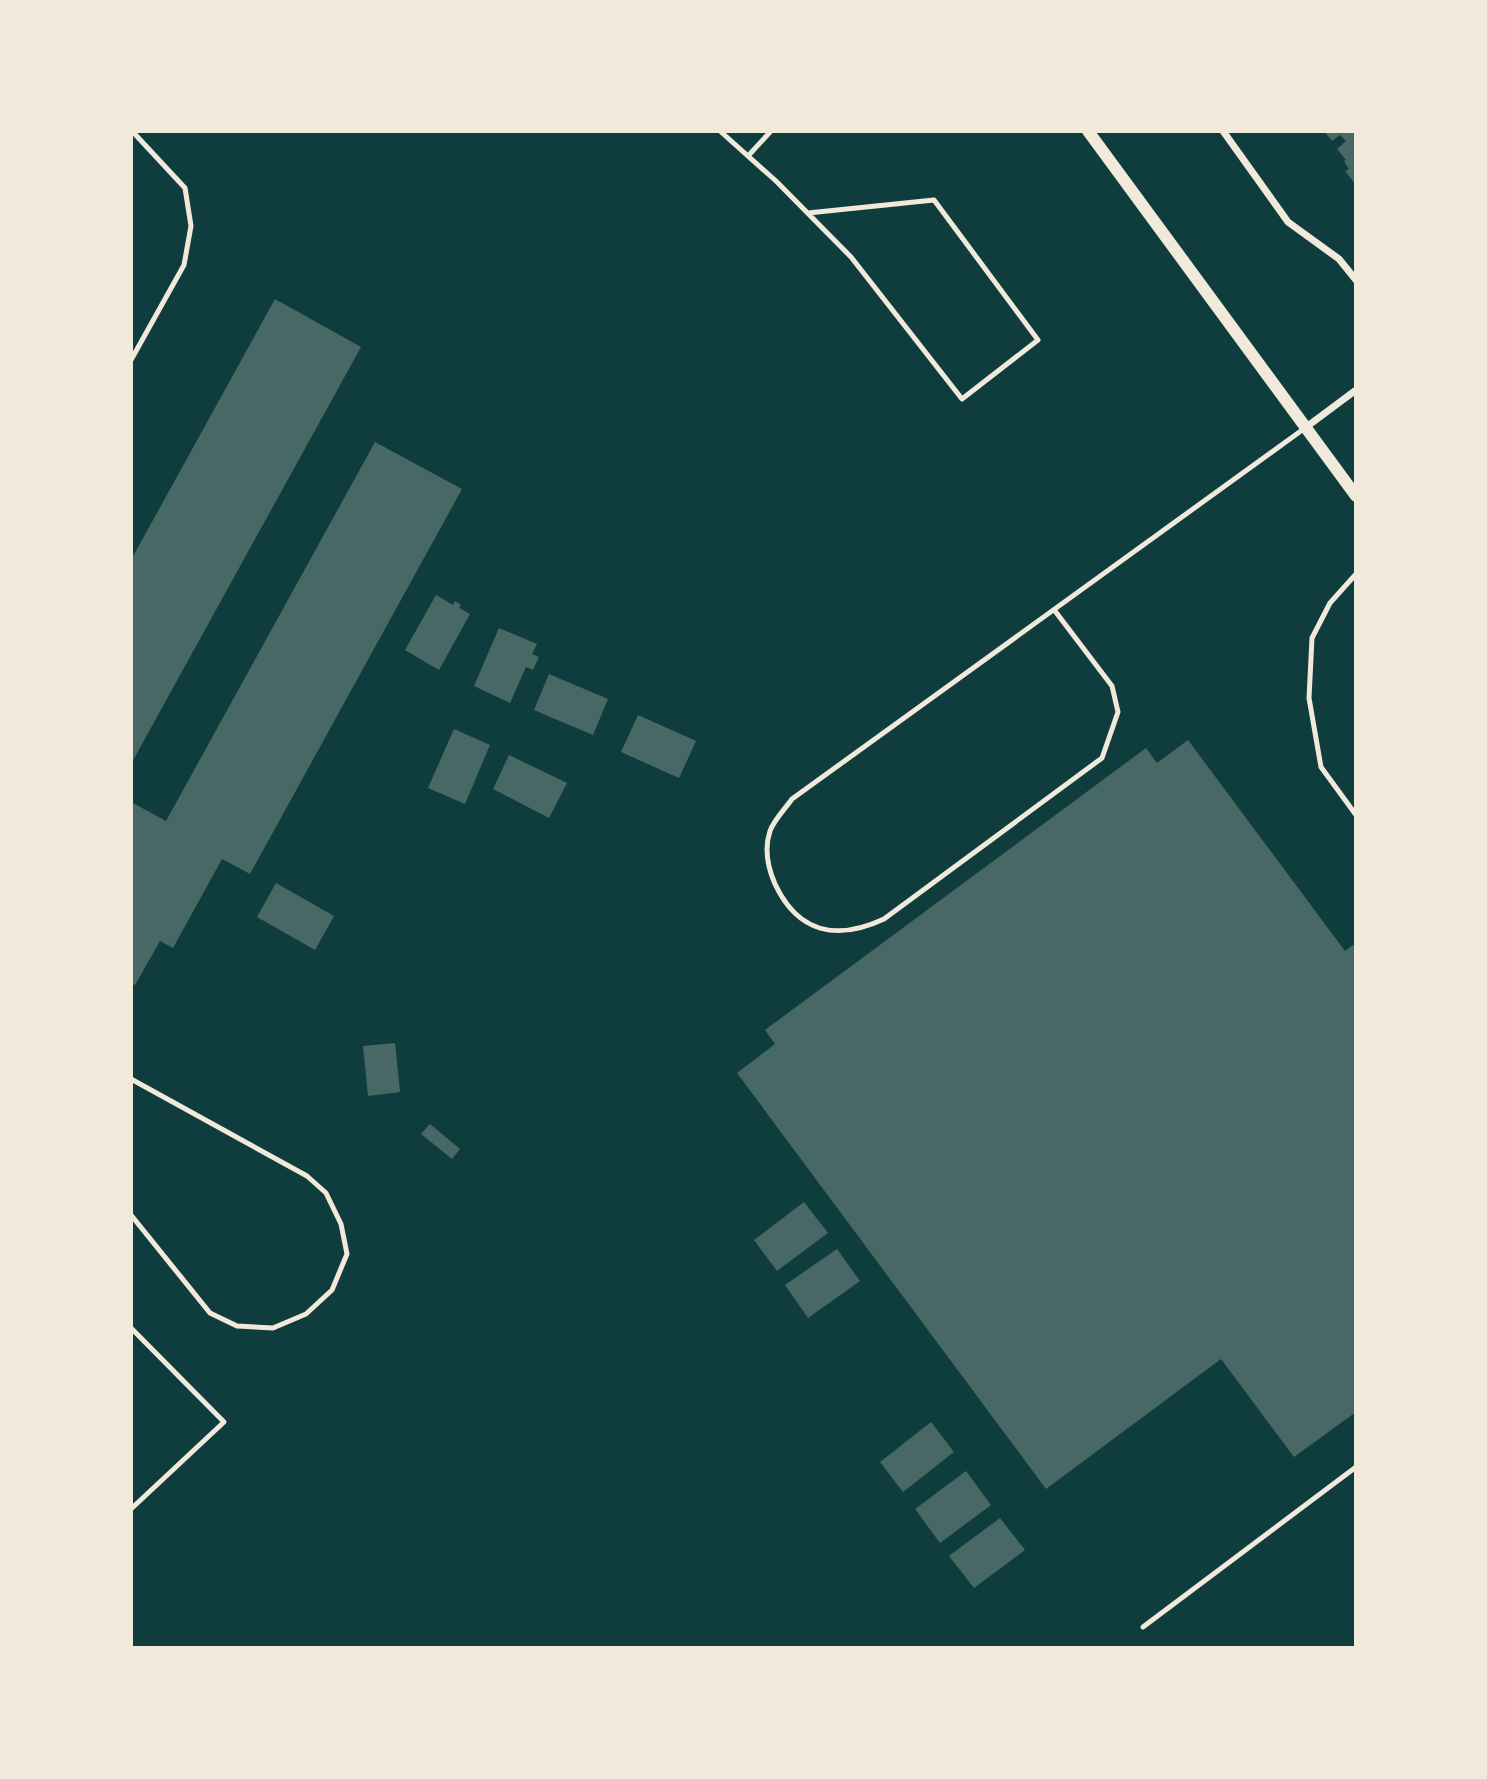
<svg xmlns="http://www.w3.org/2000/svg" width="1487" height="1779" viewBox="0 0 1487 1779" font-family="Montserrat,sans-serif">
  <rect width="100%" height="100%" fill="#0f3d3e"/>
  <g fill="#486865">
    <polygon points="1324,131 1356,131 1356,185 1345,171 1349,169 1344,161 1346,160 1337,149 1346,141 1340,135 1332,141"/>
    <polygon points="275,299 361,347 131,764 131,560"/>
    <polygon points="375,442 462,489 250,874 222,859 173,948 160,941 135,985 131,983 131,802 166,821"/>
    <polygon points="436,595 453,605 455,601 461,605 459,608 470,614 439,670 405,650"/>
    <polygon points="499,628 537,644 532,654 539,657 533,670 526,667 510,703 474,686"/>
    <polygon points="549,674 608,699 593,735 534,710"/>
    <polygon points="638,715 696,741 679,778 621,752"/>
    <polygon points="454,729 490,745 465,804 428,788"/>
    <polygon points="1188,740 1345,951 1353,945 1356,949 1356,1412 1294,1457 1221,1359 1046,1489 737,1073 775,1044 765,1030 1146,748 1157,763"/>
    <polygon points="509,755 567,783 549,818 493,789"/>
    <polygon points="276,883 334,916 315,950 257,917"/>
    <polygon points="395,1043 400,1092 368,1096 363,1046"/>
    <polygon points="430,1124 460,1149 452,1159 421,1134"/>
    <polygon points="804,1202 828,1233 777,1271 754,1240"/>
    <polygon points="837,1249 860,1281 808,1318 785,1285"/>
    <polygon points="931,1422 954,1452 903,1492 880,1462"/>
    <polygon points="966,1471 991,1505 940,1543 915,1509"/>
    <polygon points="1000,1518 1025,1550 974,1588 949,1556"/>
  </g>
  <g fill="none" stroke-linecap="round" stroke-linejoin="round">
    <g stroke="#f1e9da" stroke-width="5">
      <polyline points="720,131 776,181 851,257 962,399 1038,340 934,200 808,213"/>
      <polyline points="748,156 771,131"/>
      <polyline points="131,360 184,265 191,226 185,188 132,131"/>
      <polyline points="1356,574 1330,603 1312,638 1309,698 1321,767 1356,815"/>
      <path d="M 1055,611 L 1112,686 L 1118,712 L 1102,758 L 884,919 C 837,941 798,933 775,884 C 768,868 764,849 770,831 C 774,820 785,809 792,799 L 1305,428"/>
      <polyline points="131,1079 307,1176 326,1193 341,1224 347,1254 332,1290 306,1314 273,1328 237,1326 210,1313 131,1215"/>
      <polyline points="131,1328 224,1422 131,1509"/>
      <polyline points="1143,1627 1356,1467"/>
    </g>
    <g stroke="#f1e9da" stroke-width="7">
      <polyline points="1223,131 1288,222 1339,259 1356,280"/>
      <polyline points="1305,428 1356,390"/>
    </g>
    <polyline stroke="#f1e9da" stroke-width="12" points="1088,131 1356,496"/>
  </g>
  <rect width="1487" height="1779" fill="none" stroke="#f1e9da" stroke-width="266"/>
</svg>
